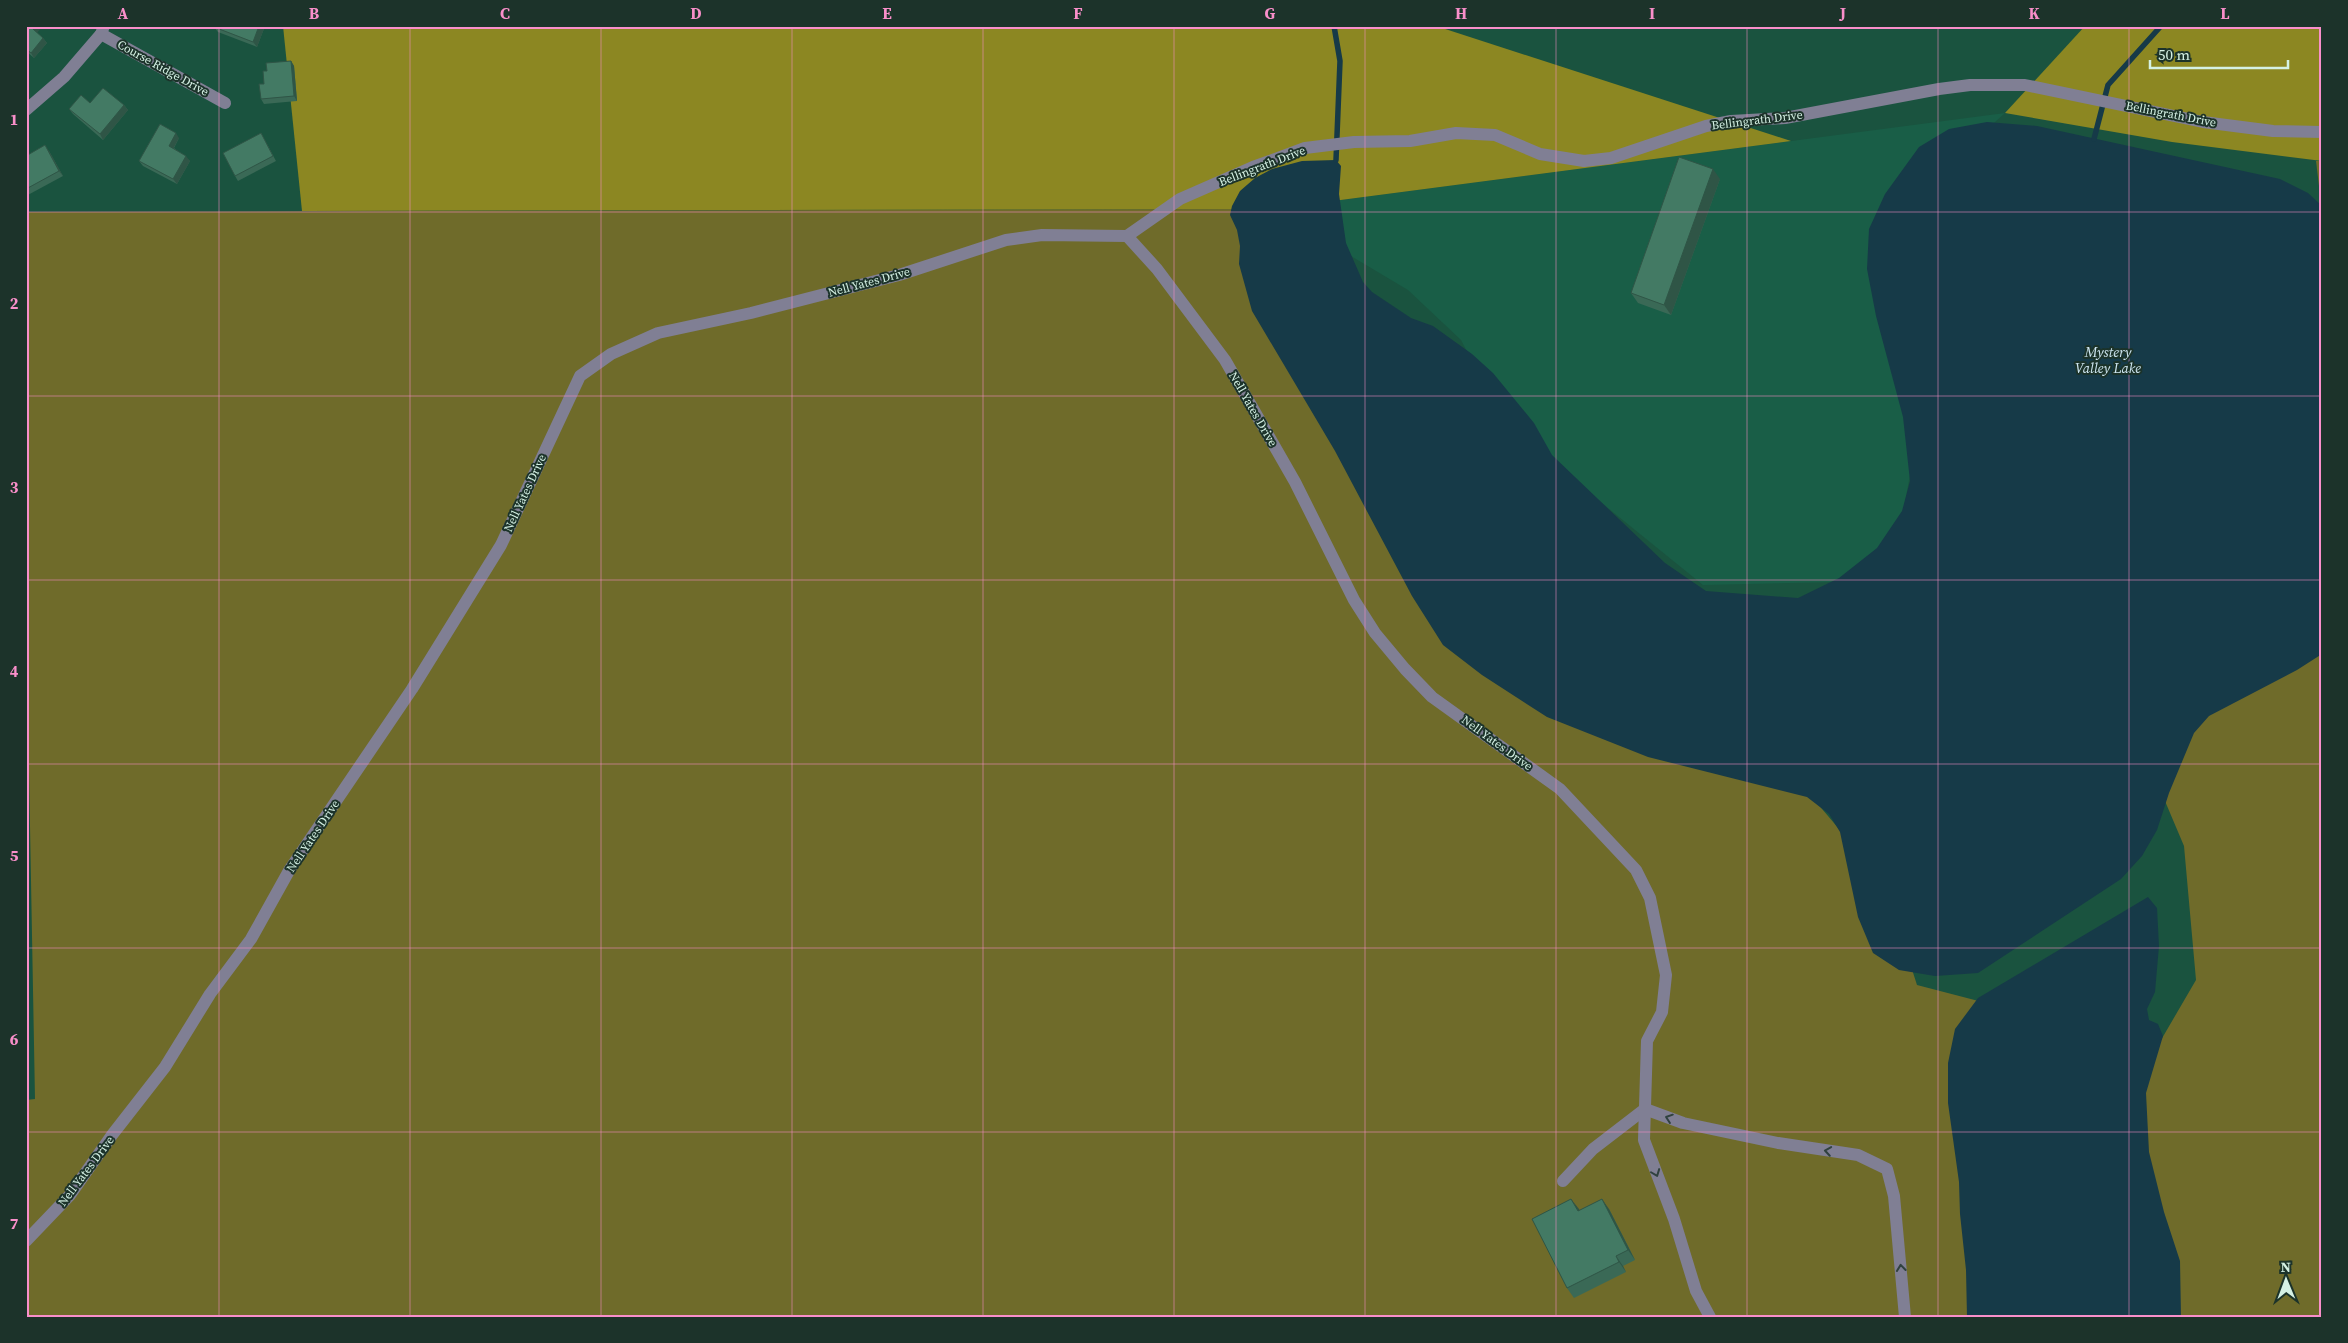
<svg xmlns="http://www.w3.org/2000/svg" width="2348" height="1343" viewBox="0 0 2348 1343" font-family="'Source Serif 4',serif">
  <rect width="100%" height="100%" fill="#1a533f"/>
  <polygon fill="#195e47" points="2005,113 1934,177 1917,436 1900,530 1838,582 1703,585 1577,483 1493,402 1461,340 1408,290 1272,209"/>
  <g fill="#6f6b2a">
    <polygon points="2316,161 2322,161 2322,211"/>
    <polygon points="1272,209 1789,770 1884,882 1917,985 1990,1004 2026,1317 26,1317 26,1100 35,1099 28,717 26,212"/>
    <polygon points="2322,526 2322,1317 2177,1317 2126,1116 2147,1064 2196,980 2184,846 2162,794 2172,711"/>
  </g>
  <g fill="#8c8722">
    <polygon points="283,26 1436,26 1791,141 1272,209 302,211"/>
    <polygon points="2085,26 2322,26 2322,161 2172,142 2005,113"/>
  </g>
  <g fill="#163a48">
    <polygon points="1987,122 2037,126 2280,179 2308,193 2322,206 2322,654 2297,670 2209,716 2194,733 2169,793 2157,830 2142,856 2121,879 1978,973 1935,976 1899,970 1873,953 1858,917 1840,832 1829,814 1807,797 1648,757 1547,717 1482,675 1443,645 1412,596 1335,451 1252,311 1239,264 1240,246 1237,230 1230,215 1232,206 1240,191 1255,178 1272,169 1302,161 1336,160 1341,166 1339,194 1346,243 1363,282 1372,292 1411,318 1433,326 1472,354 1493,373 1534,423 1552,455 1665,563 1706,591 1798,598 1839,578 1877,548 1902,511 1910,481 1903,417 1876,316 1867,269 1869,229 1885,194 1919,147 1949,129"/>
    <polygon points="2148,897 2157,908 2159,946 2155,992 2147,1009 2149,1020 2158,1024 2163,1036 2146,1093 2149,1152 2164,1212 2180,1261 2181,1317 1967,1317 1966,1270 1960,1214 1959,1182 1948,1103 1948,1063 1955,1029 1978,998"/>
  </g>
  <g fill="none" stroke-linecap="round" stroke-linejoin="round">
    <g stroke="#163a48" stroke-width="5.5">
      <polyline points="1334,26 1340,61 1336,160"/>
      <polyline points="2094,139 2108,85 2161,26"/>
    </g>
    <g stroke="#807f94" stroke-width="12">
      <polyline points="101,34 225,103"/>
      <polyline points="26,110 64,77 101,34 104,26"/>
      <polyline points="1127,236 1180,199 1253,167 1305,148 1354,142 1410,141 1456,133 1495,135 1540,154 1584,161 1611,158 1706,126 1731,121 1785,118 1939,89 1970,85 2025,85 2203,122 2273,131 2322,132"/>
      <polyline points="1645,1109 1683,1123 1778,1143 1858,1155 1887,1169 1894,1196 1905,1317"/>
      <polyline points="1563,1181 1593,1149 1645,1109"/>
      <polyline points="26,1241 70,1195 112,1135 165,1067 210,994 251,939 290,869 412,689 501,545 580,376 611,354 658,333 751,313 899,275 1006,240 1042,235 1127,236 1157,269 1225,360 1295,482 1354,600 1375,633 1405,669 1432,697 1560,789 1636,870 1650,898 1666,975 1662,1012 1647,1041 1644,1140 1674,1219 1696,1291 1710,1317"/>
    </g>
  </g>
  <g fill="#3a6956">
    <polygon points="26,26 37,33 43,38 47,43 34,58 26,51"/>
    <polygon points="265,26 257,47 218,32 214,27"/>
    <polygon points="291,61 294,66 297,101 264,104 261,99 267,71"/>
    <polygon points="90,103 124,105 128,110 103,140 73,114 69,109"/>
    <polygon points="261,133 276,161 238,181 235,176"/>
    <polygon points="179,138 174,148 190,161 177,184 143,166 139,161"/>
    <polygon points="49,151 63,176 26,196 26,156"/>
    <polygon points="1720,179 1671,315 1638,303 1631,293"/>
    <polygon points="1609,1209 1635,1260 1623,1266 1626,1272 1574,1298 1567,1288 1579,1211"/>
  </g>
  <g fill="#2f5546">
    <polygon points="35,26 43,26 36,34 33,29"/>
    <polygon points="259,26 265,26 257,47 253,42"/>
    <polygon points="43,38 47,43 34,58 31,53"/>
    <polygon points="291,61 294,66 297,101 294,96"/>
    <polygon points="124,105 128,110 103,140 100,134"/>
    <polygon points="176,133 179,138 172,151 169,146"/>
    <polygon points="45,145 49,151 63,176 59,171"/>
    <polygon points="186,156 190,161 177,184 173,179"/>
    <polygon points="1713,169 1720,179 1671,315 1664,305"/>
    <polygon points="1571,1199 1579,1209 1585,1221 1578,1211"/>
    <polygon points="1602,1199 1609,1209 1635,1260 1628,1250"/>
    <polygon points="1616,1256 1623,1266 1626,1272 1619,1262"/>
  </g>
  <g fill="#437a64" stroke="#2f5546">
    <polygon points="26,26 35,26 33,29 43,38 31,53 26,49"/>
    <polygon points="215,26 259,26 253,42 214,27"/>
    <polygon points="291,61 294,96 261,99 259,84 264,84 263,71 267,71 266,63"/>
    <polygon points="103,88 124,105 100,134 69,109 81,95 90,103"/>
    <polygon points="160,124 176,133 169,146 186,156 173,179 139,161"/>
    <polygon points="261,133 273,156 235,176 223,153"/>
    <polygon points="45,145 59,171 26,189 26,156"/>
    <polygon points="1679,157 1713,169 1664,305 1631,293"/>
    <polygon points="1571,1199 1578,1211 1602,1199 1628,1250 1616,1256 1619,1262 1567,1288 1532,1219"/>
  </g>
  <defs><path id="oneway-chevron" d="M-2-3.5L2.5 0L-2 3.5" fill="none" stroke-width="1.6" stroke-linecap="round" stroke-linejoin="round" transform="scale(1.25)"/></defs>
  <g stroke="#30423f">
    <use href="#oneway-chevron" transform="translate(1669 1118) rotate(-161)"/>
    <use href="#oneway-chevron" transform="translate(1828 1151) rotate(-171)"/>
    <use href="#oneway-chevron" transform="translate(1656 1173) rotate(69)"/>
    <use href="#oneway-chevron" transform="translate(1901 1268) rotate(-96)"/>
  </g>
  <path fill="none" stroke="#f98fca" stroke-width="1" stroke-opacity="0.55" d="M 219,26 L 219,1317M 410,26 L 410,1317M 601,26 L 601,1317M 792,26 L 792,1317M 983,26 L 983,1317M 1174,26 L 1174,1317M 1365,26 L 1365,1317M 1556,26 L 1556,1317M 1747,26 L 1747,1317M 1938,26 L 1938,1317M 2129,26 L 2129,1317M 26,212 L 2322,212M 26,396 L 2322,396M 26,580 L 2322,580M 26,764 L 2322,764M 26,948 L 2322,948M 26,1132 L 2322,1132"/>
  <g text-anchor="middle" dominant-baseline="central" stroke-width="4" stroke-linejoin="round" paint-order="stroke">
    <g font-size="12" fill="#d5f1e4" stroke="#1c332a">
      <text transform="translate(163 68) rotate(29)">Course Ridge Drive</text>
      <text transform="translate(2171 114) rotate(11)">Bellingrath Drive</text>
      <text transform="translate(1757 120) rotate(-7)">Bellingrath Drive</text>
      <text transform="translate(1262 166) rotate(-21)">Bellingrath Drive</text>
      <text transform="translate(869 282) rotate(-15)">Nell Yates Drive</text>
      <text transform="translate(1253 409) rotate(60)">Nell Yates Drive</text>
      <text transform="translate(525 493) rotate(-65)">Nell Yates Drive</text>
      <text transform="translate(1497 743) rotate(36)">Nell Yates Drive</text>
      <text transform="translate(313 836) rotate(-56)">Nell Yates Drive</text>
      <text transform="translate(86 1171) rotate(-53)">Nell Yates Drive</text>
    </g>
    <g font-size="14" font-style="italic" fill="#cfe7f2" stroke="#1c332a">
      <text x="2108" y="352">Mystery<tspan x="2108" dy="16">Valley Lake</tspan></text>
    </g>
  </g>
  <rect width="2348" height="1343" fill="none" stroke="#1c332a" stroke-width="55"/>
  <g transform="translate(2286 1280) rotate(359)" stroke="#1c332a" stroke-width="4" paint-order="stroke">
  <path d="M0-4L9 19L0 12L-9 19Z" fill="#d5f1e4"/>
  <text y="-8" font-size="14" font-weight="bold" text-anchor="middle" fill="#d5f1e4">N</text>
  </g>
  <path d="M2150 60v8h138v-8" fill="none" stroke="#d5f1e4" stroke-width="2.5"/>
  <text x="2158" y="60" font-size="15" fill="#d5f1e4" stroke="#1c332a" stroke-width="4" paint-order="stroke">50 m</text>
  <rect x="28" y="28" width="2292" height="1288" fill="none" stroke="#f98fca" stroke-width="2"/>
  <g font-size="16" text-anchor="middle" font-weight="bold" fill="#f98fca">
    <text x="123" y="19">A</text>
    <text x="314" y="19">B</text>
    <text x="505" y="19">C</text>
    <text x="696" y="19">D</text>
    <text x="887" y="19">E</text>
    <text x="1078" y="19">F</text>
    <text x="1270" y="19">G</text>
    <text x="1461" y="19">H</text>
    <text x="1652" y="19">I</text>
    <text x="1843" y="19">J</text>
    <text x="2034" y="19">K</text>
    <text x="2225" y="19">L</text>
    <text x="14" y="125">1</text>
    <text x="14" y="309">2</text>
    <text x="14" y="493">3</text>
    <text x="14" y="677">4</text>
    <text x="14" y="861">5</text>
    <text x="14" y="1045">6</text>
    <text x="14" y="1229">7</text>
  </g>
</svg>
